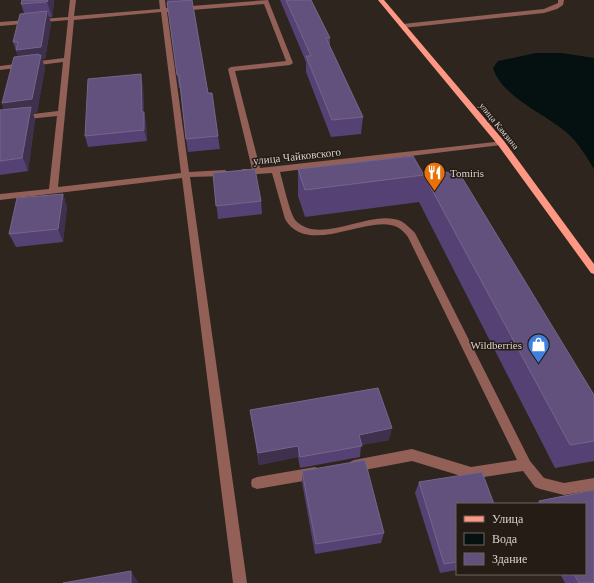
<svg xmlns="http://www.w3.org/2000/svg" width="594" height="583" viewBox="0 0 594 583" font-family="'Times New Roman',serif">
  <rect width="100%" height="100%" fill="#2e261e"/>
  <path fill="#051011" d="M 536,53 L 562,53 L 594,58 L 594,169 C 586,156 578,142 566,132 C 545,114 501,96 493,68 L 498,61 Z"/>
  <g fill="none" stroke-linecap="round" stroke-linejoin="round">
    <g fill="#926056" fill-rule="evenodd">
      <path d="M 70,0 L 76,0 L 74,16 L 160,9 L 159,0 L 165,0 L 166,8 L 268,0 L 293,63 L 290,65 L 235,71 L 260,168 L 504,141 L 504,145 L 501,145 L 280,172 C 283,182 290,215 296,221 C 321,246 371,208 401,221 C 406,224 411,229 415,233 L 530,461 L 544,478 L 564,483 L 594,478 L 594,490 L 564,495 L 540,489 L 535,487 L 523,471 L 471,479 L 412,461 L 354,472 L 350,470 L 348,466 L 350,462 L 354,460 L 412,449 L 471,467 L 517,460 L 408,237 C 405,233 401,229 397,227 C 370,213 307,258 285,219 L 272,173 L 243,175 L 239,172 L 243,169 L 252,169 L 228,69 L 231,67 L 286,61 L 264,4 L 167,12 L 189,172 L 225,170 L 229,173 L 225,176 L 190,177 L 247,583 L 233,583 L 182,178 L 0,200 L 0,194 L 49,189 L 57,116 L 0,122 L 0,118 L 58,111 L 63,62 L 0,70 L 0,66 L 64,58 L 68,20 L 0,26 L 0,22 L 68,17 ZM 161,12 L 181,173 L 58,187 L 74,20 Z"/>
      <polygon points="558,0 564,0 563,5 557,9 544,13 403,28 400,26 403,24 544,9 558,3"/>
      <polygon points="315,467 319,469 321,473 319,477 315,479 257,489 252,487 251,483 252,479 257,477"/>
    </g>
    <polygon fill="#fe9783" fill-rule="evenodd" points="378,0 384,0 504,141 594,264 594,274 591,273 498,145"/>
  </g>
  <g fill="#554173">
    <polygon points="167,0 192,0 208,93 218,136 220,149 188,152 186,139 180,88 179,88 177,75"/>
    <polygon points="280,0 311,0 330,38 330,46 363,117 361,134 331,137 306,72 306,62"/>
    <polygon points="54,2 52,17 49,17 51,23 45,59 42,59 45,68 37,112 33,113 35,120 28,171 0,175 0,110 4,110 2,103 18,56 13,42 24,13 21,4"/>
    <polygon points="143,85 144,113 146,123 147,141 88,147 85,136"/>
    <polygon points="298,169 424,175 594,395 594,461 555,468 419,202 305,217 298,196"/>
    <polygon points="213,173 261,201 262,214 218,219"/>
    <polygon points="63,194 67,207 63,242 16,247 9,234"/>
    <polygon points="250,410 389,440 361,445 360,457 300,468 298,457 259,465 252,422"/>
    <polygon points="302,471 384,533 381,543 315,554 302,482"/>
    <polygon points="419,482 457,504 457,570 440,573 415,493"/>
    <polygon points="594,490 594,583 565,583 560,574 585,574 585,504 537,504 539,501"/>
  </g>
  <g fill="#3f304d">
    <polygon points="48,0 54,0 54,2 52,17 47,2"/>
    <polygon points="47,11 51,23 45,59 42,59 45,68 37,112 33,113 35,120 28,171 2,103 20,62 16,50"/>
    <polygon points="141,74 143,85 144,113 146,123 147,141 144,130 142,112"/>
    <polygon points="63,194 67,207 63,242 58,229"/>
    <polygon points="392,428 389,440 357,446 359,435"/>
    <polygon points="298,446 298,457 259,465 258,453"/>
    <polygon points="131,571 138,582 138,583 131,583"/>
  </g>
  <g fill="#63517d" stroke="#756589">
    <polygon points="22,0 48,0 47,2 21,4"/>
    <polygon points="192,0 208,93 212,93 218,136 186,139 179,75 177,75 167,2"/>
    <polygon points="286,0 311,0 330,38 326,38 363,117 332,120 306,56 311,56"/>
    <polygon points="47,11 41,47 16,50 18,42 13,42 20,14"/>
    <polygon points="39,54 39,56 41,55 32,99 2,103 14,57"/>
    <polygon points="141,74 142,112 144,112 144,130 85,136 88,79"/>
    <polygon points="31,107 22,158 0,161 0,110"/>
    <polygon points="413,156 424,175 305,190 298,169"/>
    <polygon points="255,169 261,201 216,206 213,173"/>
    <polygon points="458,171 594,395 594,441 570,445 424,175"/>
    <polygon points="63,194 58,229 9,234 17,198"/>
    <polygon points="378,388 392,428 359,435 362,446 300,457 298,446 258,453 250,410"/>
    <polygon points="365,460 384,533 316,544 302,471"/>
    <polygon points="482,472 494,504 457,504 457,562 444,564 419,482"/>
    <polygon points="594,490 594,583 579,583 574,574 585,574 585,504 541,504 539,501"/>
    <polygon points="131,571 131,583 63,583"/>
  </g>
  <defs>
    <symbol id="restaurant-pin" viewBox="-11 -11 22 30"><path d="M0 17L-7.5 6A9.5 9.5 0 1 1 7.5 6Z" fill="#e8710a" stroke="#241c15"/><path d="M-5-6h1v4h1v-4h1v4h1v-4h1v5L-1.5 .5V6h-2V.5L-5-1ZM5-6V6H3V1.5H1.5Q1.5-4 5-6Z" fill="#fff"/></symbol>
    <symbol id="shop-pin" viewBox="-11 -11 22 30"><path d="M0 17L-7.5 6A9.5 9.5 0 1 1 7.5 6Z" fill="#3f7fe0" stroke="#241c15"/><path d="M-5-2.5h2.3a2.7 3.5 0 0 1 5.4 0H5L5.5 6h-11ZM-1.5-2.5h3a1.5 2.3 0 0 0-3 0Z" fill="#fff"/></symbol>
  </defs>
  <g fill-rule="evenodd">
    <use href="#restaurant-pin" x="422" y="160" width="25" height="34"/>
    <use href="#shop-pin" x="526" y="332" width="25" height="34"/>
  </g>
  <g text-anchor="middle" dominant-baseline="central" stroke-width="3" stroke-linejoin="round" paint-order="stroke">
    <g font-size="9" fill="#d8d3ce" stroke="#241c15">
      <text transform="translate(499 126) rotate(51)">улица Камзина</text>
    </g>
    <g font-size="11" fill="#d8d3ce" stroke="#241c15">
      <text transform="translate(297 156) rotate(-6)">улица Чайковского</text>
    </g>
    <g font-size="11" fill="#d8d3ce" stroke="#241c15" text-anchor="start">
      <text x="450" y="173">Tomiris</text>
      <text x="522" y="345" text-anchor="end">Wildberries</text>
    </g>
  </g>
  <rect x="456" y="503" width="130" height="72" fill="#241c15" stroke="#6c655f"/>
  <rect x="464" y="516" width="20" height="6" fill="#fe9783" stroke="#6c655f"/>
  <text x="492" y="523" font-size="12" fill="#d8d3ce">Улица</text>
  <rect x="464" y="533" width="20" height="12" fill="#051011" stroke="#6c655f"/>
  <text x="492" y="543" font-size="12" fill="#d8d3ce">Вода</text>
  <rect x="464" y="553" width="20" height="12" fill="#63517d" stroke="#6c655f"/>
  <text x="492" y="563" font-size="12" fill="#d8d3ce">Здание</text>
</svg>
